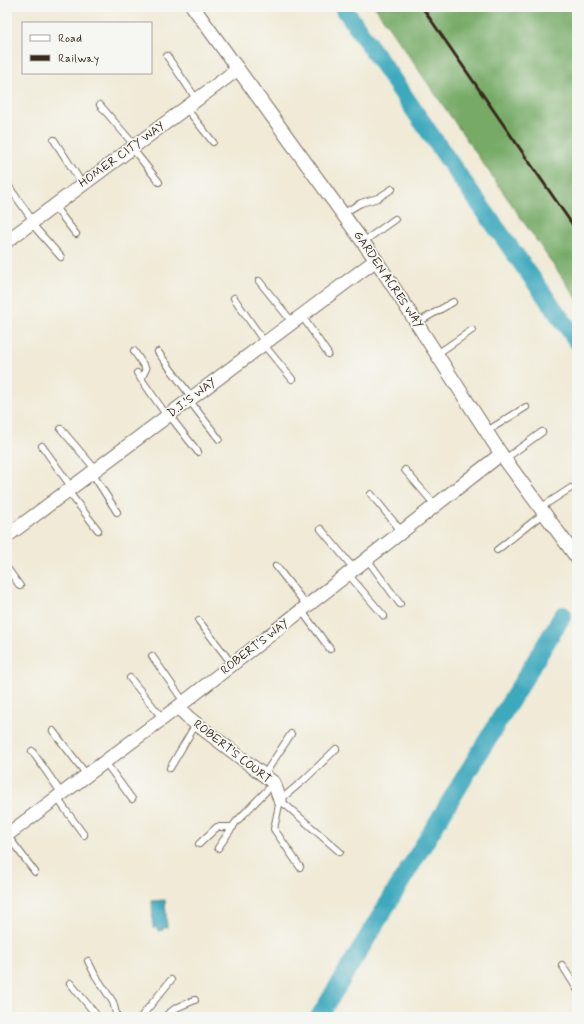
<svg xmlns="http://www.w3.org/2000/svg" width="584" height="1024" viewBox="0 0 584 1024" font-family="Mynerve,sans-serif">
  <rect width="100%" height="100%" fill="#f6f6f2"/>
  <filter id="ink" filterUnits="userSpaceOnUse"><feTurbulence type="fractalNoise" baseFrequency=".025" numOctaves="2"/><feDisplacementMap in="SourceGraphic" scale="8" xChannelSelector="R" yChannelSelector="G"/><feConvolveMatrix kernelMatrix="1 2 1 2 8 2 1 2 1" color-interpolation-filters="sRGB"/></filter>
  <filter id="wash" filterUnits="userSpaceOnUse"><feTurbulence type="fractalNoise" baseFrequency=".012" numOctaves="4" result="noise"/><feDisplacementMap in="SourceGraphic" scale="16" xChannelSelector="R" yChannelSelector="G"/><feGaussianBlur stdDeviation="0.9" result="paint"/><feColorMatrix in="noise" values="0 0 0 0 0 0 0 0 0 0 0 0 0 0 0 0 0 1.4 0 .05"/><feComposite in="paint" operator="in"/></filter>
  <g filter="url(#wash)">
    <rect width="100%" height="100%" fill="#f0ead6"/>
    <polygon fill="#76aa66" stroke="#586a42" points="375,7 577,7 577,299"/>
    <polygon fill="#3ea9bd" stroke="#3c6a6e" points="165,900 167,927 163,928 163,930 158,931 157,928 153,928 152,901"/>
    <g fill="none" stroke-linecap="round" stroke-linejoin="round">
      <g stroke="#3ea9bd" stroke-width="18">
        <polyline points="343,7 458,174 577,341"/>
        <polyline points="319,1017 563,615"/>
      </g>
    </g>
  </g>
  <g filter="url(#ink)">
    <g fill="none" stroke-linecap="round" stroke-linejoin="round">
      <defs>
        <g id="lane">
          <polyline points="167,56 197,100"/>
          <polyline points="100,105 135,146"/>
          <polyline points="186,108 213,142"/>
          <polyline points="54,140 83,185"/>
          <polyline points="132,148 159,182"/>
          <polyline points="7,184 33,221"/>
          <polyline points="54,206 76,234"/>
          <polyline points="342,214 361,203 378,198 392,189"/>
          <polyline points="31,223 61,257"/>
          <polyline points="363,242 395,219"/>
          <polyline points="259,281 293,323"/>
          <polyline points="234,298 265,343"/>
          <polyline points="302,316 328,354"/>
          <polyline points="417,323 453,302"/>
          <polyline points="264,345 292,379"/>
          <polyline points="134,351 146,369 141,379"/>
          <polyline points="158,352 192,398"/>
          <polyline points="437,354 472,330"/>
          <polyline points="137,373 167,416"/>
          <polyline points="189,400 219,439"/>
          <polyline points="169,415 198,452"/>
          <polyline points="61,429 96,470"/>
          <polyline points="487,431 526,407"/>
          <polyline points="42,446 72,488"/>
          <polyline points="505,459 542,432"/>
          <polyline points="405,470 435,505"/>
          <polyline points="92,473 117,512"/>
          <polyline points="68,491 98,530"/>
          <polyline points="371,494 402,532"/>
          <polyline points="540,508 571,488"/>
          <polyline points="321,529 354,569"/>
          <polyline points="497,550 544,513"/>
          <polyline points="367,559 400,604"/>
          <polyline points="276,566 307,606"/>
          <polyline points="7,568 20,586"/>
          <polyline points="348,574 384,616"/>
          <polyline points="301,610 330,649"/>
          <polyline points="199,621 232,664"/>
          <polyline points="152,656 184,702"/>
          <polyline points="130,678 163,719"/>
          <polyline points="53,731 87,775"/>
          <polyline points="32,751 62,794"/>
          <polyline points="105,762 132,799"/>
          <polyline points="170,768 196,724"/>
          <polyline points="264,775 291,734"/>
          <polyline points="57,798 84,835"/>
          <polyline points="280,800 340,852"/>
          <polyline points="7,835 35,872"/>
          <polyline points="199,844 217,827 233,827"/>
          <polyline points="218,848 236,822 274,783"/>
          <polyline points="300,867 274,829 280,800 305,779 336,749"/>
          <polyline points="88,961 95,975 113,1002 117,1017"/>
          <polyline points="562,965 577,989"/>
          <polyline points="70,983 98,1017"/>
          <polyline points="141,1017 171,980"/>
          <polyline points="164,1017 176,1008 195,1000"/>
        </g>
        <g id="street">
          <polyline points="193,7 376,260 501,454 577,558"/>
          <polyline points="7,241 238,69"/>
          <polyline points="7,536 376,260"/>
          <polyline points="178,707 190,719 274,783 280,800"/>
          <polyline points="7,835 178,707 501,454"/>
        </g>
      </defs>
      <use href="#lane" stroke="#7a6d5e" stroke-width="8"/>
      <use href="#street" stroke="#7a6d5e" stroke-width="15"/>
      <use href="#lane" stroke="#fff" stroke-width="6"/>
      <use href="#street" stroke="#fff" stroke-width="13"/>
      <polyline stroke="#3b2a1e" stroke-width="3" points="422,7 577,231"/>
    </g>
  </g>
  <g text-anchor="middle" dominant-baseline="central" stroke-width="3.5" stroke-linejoin="round" paint-order="stroke">
    <g font-size="12" fill="#3b2a1e" stroke="#f6f6f2">
      <text transform="translate(122 155) rotate(-36)">HOMER CITY WAY</text>
      <text transform="translate(388 280) rotate(56)">GARDEN ACRES WAY</text>
      <text transform="translate(192 398) rotate(-37)">D.J.'S WAY</text>
      <text transform="translate(255 647) rotate(-38)">ROBERT'S WAY</text>
      <text transform="translate(232 752) rotate(38)">ROBERT'S COURT</text>
    </g>
  </g>
  <rect width="584" height="1024" fill="none" stroke="#f6f6f2" stroke-width="24"/>
  <rect x="22" y="22" width="130" height="52" fill="#f6f6f2" stroke="#aba49d"/>
  <rect x="30" y="35" width="20" height="6" fill="#ffffff" stroke="#aba49d"/>
  <text x="58" y="42" font-size="12" fill="#3b2a1e">Road</text>
  <rect x="30" y="55" width="20" height="6" fill="#3b2a1e" stroke="#aba49d"/>
  <text x="58" y="62" font-size="12" fill="#3b2a1e">Railway</text>
</svg>
